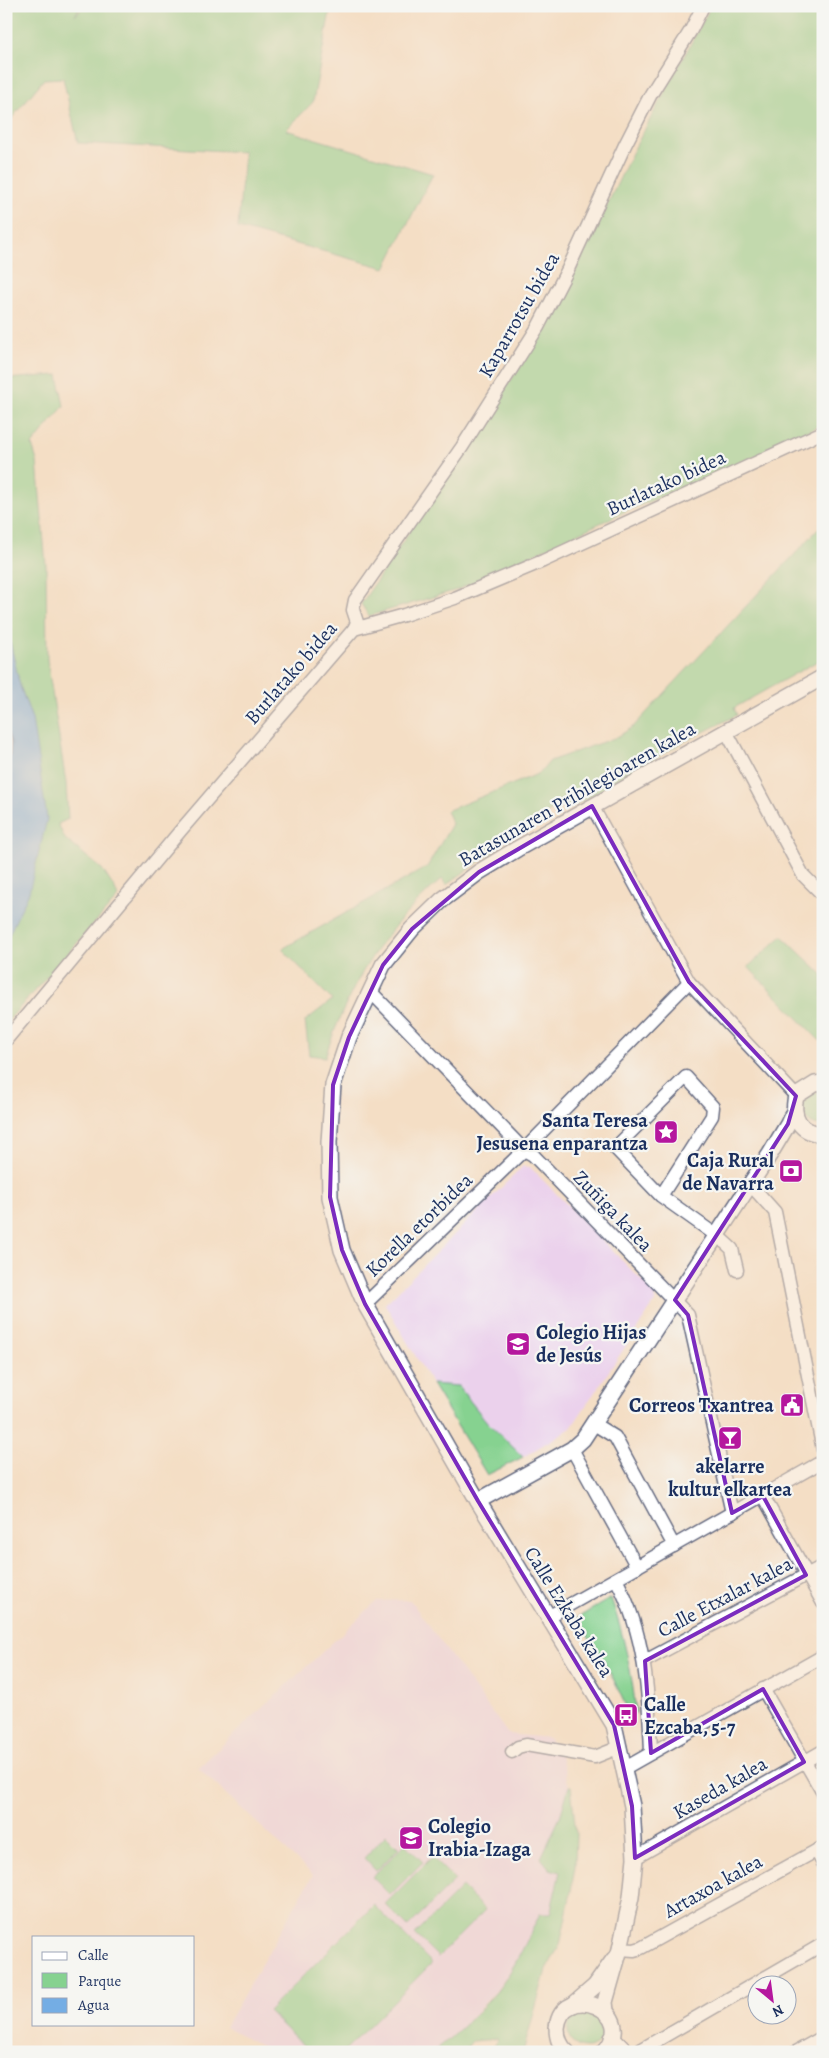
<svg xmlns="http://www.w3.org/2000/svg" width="829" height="2058" viewBox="0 0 829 2058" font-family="Alegreya,serif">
  <rect width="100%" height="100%" fill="#f6f6f2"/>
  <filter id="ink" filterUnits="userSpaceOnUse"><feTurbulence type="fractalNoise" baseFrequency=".02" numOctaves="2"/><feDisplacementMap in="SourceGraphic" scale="10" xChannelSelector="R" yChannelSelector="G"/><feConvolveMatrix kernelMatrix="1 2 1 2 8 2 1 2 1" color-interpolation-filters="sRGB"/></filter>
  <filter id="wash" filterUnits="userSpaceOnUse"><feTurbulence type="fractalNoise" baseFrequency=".0096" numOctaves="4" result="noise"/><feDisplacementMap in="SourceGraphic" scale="20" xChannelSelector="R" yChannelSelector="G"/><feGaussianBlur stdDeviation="1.12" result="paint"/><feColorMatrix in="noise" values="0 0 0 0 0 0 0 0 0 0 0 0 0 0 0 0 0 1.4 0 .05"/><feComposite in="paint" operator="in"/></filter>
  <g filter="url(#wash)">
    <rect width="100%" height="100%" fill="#f4dec5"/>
    <g fill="#ebd1ec">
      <polygon points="523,1166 530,1167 654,1293 655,1302 571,1428 523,1457 487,1422 458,1386 432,1384 385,1304"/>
      <polygon points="410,1600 508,1734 549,1738 561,1757 569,1786 560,1817 541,1858 560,1871 550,1914 497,1990 455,2035 433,2052 272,2052 225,2027 313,1875 198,1768 377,1601"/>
    </g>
    <g fill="#86d290" stroke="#508077">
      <polygon points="6,6 80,6 75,16 84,6 331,6 313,102 286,130 433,174 385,268 238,228 244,152 78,143 63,78 44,79 10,120 6,152"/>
      <polygon points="711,6 823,6 823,424 726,470 624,512 457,590 369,616 361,604 555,314 632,153"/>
      <polygon points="58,375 64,406 32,445 37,461 46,566 47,659 66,783 68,819 58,824 65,839 102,869 115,889 118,897 6,1023 6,941 8,938 32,719 20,686 6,624 6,379"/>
      <path d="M 823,524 L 823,658 L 734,708 L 737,715 L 680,744 L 569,809 L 565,803 L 496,841 L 500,847 L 446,885 L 442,879 C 381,932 351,981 325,1057 L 309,1055 L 305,1021 L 332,1000 L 282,949 L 427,867 L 452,824 L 446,811 L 540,773 L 550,761 L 617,737 L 633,727 Z"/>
      <polygon points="782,936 823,975 823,1037 820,1041 748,967"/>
      <path d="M 823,1092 L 823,1126 C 810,1126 803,1119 802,1106 C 806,1097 812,1091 823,1092 Z"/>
      <polygon points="432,1384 458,1386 487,1422 523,1457 487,1475"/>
      <path d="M 611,1598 C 624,1637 632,1671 636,1713 L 630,1715 L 612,1676 L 577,1618 Z"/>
      <path d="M 569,1786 L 571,1786 L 576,1834 L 575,1866 L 570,1897 L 560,1945 L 546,1970 L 523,2052 L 493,2052 L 497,2039 L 472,2041 L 463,2052 L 433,2052 C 456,2034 478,2013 497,1991 C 515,1968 527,1940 540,1914 L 550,1914 L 560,1872 L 550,1869 L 541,1858 L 560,1817 Z"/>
      <polygon points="386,1835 399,1848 376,1871 364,1858"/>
      <polygon points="405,1844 423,1862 390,1895 372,1877"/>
      <polygon points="432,1857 455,1880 408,1927 385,1904"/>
      <polygon points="462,1887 485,1910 438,1957 415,1934"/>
      <polygon points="374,1905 432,1963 343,2052 310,2052 268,2011"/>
      <circle cx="586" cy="2030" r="18"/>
    </g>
    <polygon fill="#74ade4" stroke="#486ea1" points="6,624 20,686 32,719 47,819 29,892 6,941 6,800 11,743 6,727"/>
  </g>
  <g filter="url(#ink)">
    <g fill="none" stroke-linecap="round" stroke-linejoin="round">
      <defs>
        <g id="minor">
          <polyline points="354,629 357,622 353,610 355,600 462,447 538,327 568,269 625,145 651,94 691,30 703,6"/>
          <polyline points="726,731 803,875 823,895"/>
          <polyline points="592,806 689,982 796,1096"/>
          <polyline points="370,991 524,1150 533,1155 688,1315 732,1513"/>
          <polyline points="6,1040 181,830 354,629 404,615 455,598 543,561 823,432"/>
          <polyline points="749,1183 775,1212 823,1450"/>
          <polyline points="661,1196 712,1116 713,1107 686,1077 615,1148 661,1196 720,1238 732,1249 737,1270"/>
          <polyline points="365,1304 524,1150 689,982"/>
          <polyline points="594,1424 615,1437 674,1546"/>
          <polyline points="572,1449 637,1567"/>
          <polyline points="763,1496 823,1603"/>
          <path d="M 616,1579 C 645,1633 649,1693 651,1753"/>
          <polyline points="548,1617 823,1461"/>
          <polyline points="645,1661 823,1566"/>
          <polyline points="763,1689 823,1793"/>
          <polyline points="512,1752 518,1747 526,1745 595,1757 620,1747"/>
          <polyline points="625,1768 823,1656"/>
          <polyline points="816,1851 823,1863"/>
          <polyline points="635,1858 823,1751"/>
          <polyline points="620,1949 634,1950 641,1948 823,1847"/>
          <polyline points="637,2052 823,1944"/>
          <polyline points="796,2052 823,2037"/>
        </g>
        <g id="tertiary">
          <path d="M 823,1083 L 815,1084 L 796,1096 C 791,1117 800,1133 823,1134"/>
          <polyline points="478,1501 572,1449 583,1439 770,1154 788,1124 794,1111"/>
          <polyline points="573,2005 595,1986 614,1959"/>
          <polyline points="606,2011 605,2002 620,1949 631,1897 635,1858 632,1806 614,1725 478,1501 365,1304 342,1250 330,1197 329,1142 333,1085 349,1037 383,965 412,929 442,900 479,872 517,849 823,677"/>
          <polyline points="612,2038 626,2052"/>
          <path d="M 567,2052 C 560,2046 557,2037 557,2028 C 562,1979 642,2011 604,2052"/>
        </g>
      </defs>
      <use href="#minor" stroke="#676c82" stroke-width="15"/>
      <use href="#tertiary" stroke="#676c82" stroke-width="18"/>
      <use href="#minor" stroke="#fff" stroke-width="12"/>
      <use href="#tertiary" stroke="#fff" stroke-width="15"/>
    </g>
  </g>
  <path d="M0 0H829V2058H0ZM 592,806 L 689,982 L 796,1096 L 788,1124 L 675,1300 L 688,1315 L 732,1513 L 763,1496 L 806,1575 L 645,1661 L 651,1753 L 763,1689 L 804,1762 L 635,1858 L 632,1806 L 614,1725 L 478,1501 L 365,1304 L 342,1250 L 330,1197 L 333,1085 L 349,1037 L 383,965 L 412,929 L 479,872 Z" fill="#f4dec5" fill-opacity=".55" fill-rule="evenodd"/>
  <path fill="none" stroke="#7b2cbf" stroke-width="4" stroke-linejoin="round" d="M 592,806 L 689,982 L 796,1096 L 788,1124 L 675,1300 L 688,1315 L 732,1513 L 763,1496 L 806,1575 L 645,1661 L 651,1753 L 763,1689 L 804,1762 L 635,1858 L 632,1806 L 614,1725 L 478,1501 L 365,1304 L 342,1250 L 330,1197 L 333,1085 L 349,1037 L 383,965 L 412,929 L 479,872 Z"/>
  <defs>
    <symbol id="sight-square" viewBox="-11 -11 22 22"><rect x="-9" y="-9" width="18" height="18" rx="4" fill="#b5179e" stroke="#f6f6f2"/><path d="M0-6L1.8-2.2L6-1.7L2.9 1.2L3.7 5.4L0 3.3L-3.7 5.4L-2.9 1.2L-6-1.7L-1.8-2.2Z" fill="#fff"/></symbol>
    <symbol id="bank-square" viewBox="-11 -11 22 22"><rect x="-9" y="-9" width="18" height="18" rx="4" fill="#b5179e" stroke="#f6f6f2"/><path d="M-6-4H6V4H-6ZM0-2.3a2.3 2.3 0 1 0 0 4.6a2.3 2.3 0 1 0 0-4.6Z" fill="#fff"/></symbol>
    <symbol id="school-square" viewBox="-11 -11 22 22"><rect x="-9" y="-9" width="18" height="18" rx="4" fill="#b5179e" stroke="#f6f6f2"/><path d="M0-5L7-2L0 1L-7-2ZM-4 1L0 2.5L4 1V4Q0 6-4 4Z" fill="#fff"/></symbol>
    <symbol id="civic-square" viewBox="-11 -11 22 22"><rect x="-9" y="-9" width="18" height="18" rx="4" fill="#b5179e" stroke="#f6f6f2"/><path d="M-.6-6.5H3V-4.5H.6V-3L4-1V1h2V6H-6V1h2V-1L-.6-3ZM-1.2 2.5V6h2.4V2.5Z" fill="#fff"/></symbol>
    <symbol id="bar-square" viewBox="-11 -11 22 22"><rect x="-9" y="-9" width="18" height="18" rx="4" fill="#b5179e" stroke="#f6f6f2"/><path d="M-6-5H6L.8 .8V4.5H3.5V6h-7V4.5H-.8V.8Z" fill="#fff"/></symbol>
    <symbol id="bus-square" viewBox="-11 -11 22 22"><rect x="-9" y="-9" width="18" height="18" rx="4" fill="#b5179e" stroke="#f6f6f2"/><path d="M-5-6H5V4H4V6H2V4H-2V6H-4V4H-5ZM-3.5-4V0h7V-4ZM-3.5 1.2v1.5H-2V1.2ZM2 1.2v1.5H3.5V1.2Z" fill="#fff"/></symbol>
  </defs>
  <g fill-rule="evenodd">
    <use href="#sight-square" x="652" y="1118" width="28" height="28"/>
    <use href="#bank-square" x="777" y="1157" width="28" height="28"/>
    <use href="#school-square" x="504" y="1330" width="28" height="28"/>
    <use href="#civic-square" x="778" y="1391" width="28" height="28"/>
    <use href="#bar-square" x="716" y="1424" width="28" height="28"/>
    <use href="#bus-square" x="612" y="1701" width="28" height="28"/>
    <use href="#school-square" x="397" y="1824" width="28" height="28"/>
  </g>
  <g text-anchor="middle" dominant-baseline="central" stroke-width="4.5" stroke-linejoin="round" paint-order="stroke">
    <g font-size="20" fill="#1b2f5e" stroke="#f6f6f2">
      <text transform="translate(519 315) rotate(-60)">Kaparrotsu bidea</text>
      <text transform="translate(666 483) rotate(-25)">Burlatako bidea</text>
      <text transform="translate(291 673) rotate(-49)">Burlatako bidea</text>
      <text transform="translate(577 794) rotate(-30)">Batasunaren Pribilegioaren kalea</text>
      <text transform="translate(613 1211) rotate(46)">Zuñiga kalea</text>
      <text transform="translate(419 1225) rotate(-44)">Korella etorbidea</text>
      <text transform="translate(725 1597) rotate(-28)">Calle Etxalar kalea</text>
      <text transform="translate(569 1612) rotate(58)">Calle Ezkaba kalea</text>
      <text transform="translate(720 1788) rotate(-30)">Kaseda kalea</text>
      <text transform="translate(713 1886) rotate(-29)">Artaxoa kalea</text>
    </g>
    <g font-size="20" font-weight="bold" fill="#1b2f5e" stroke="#f6f6f2" text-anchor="end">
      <text x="648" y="1120">Santa Teresa<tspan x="648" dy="23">Jesusena enparantza</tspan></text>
      <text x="774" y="1160">Caja Rural<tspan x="774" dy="23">de Navarra</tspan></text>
      <text x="536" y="1332" text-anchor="start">Colegio Hijas<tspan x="536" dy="23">de Jesús</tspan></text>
      <text x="774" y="1405">Correos Txantrea</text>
      <text x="730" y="1466" text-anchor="middle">akelarre<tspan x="730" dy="23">kultur elkartea</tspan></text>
      <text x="644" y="1704" text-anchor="start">Calle<tspan x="644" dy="23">Ezcaba, 5-7</tspan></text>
      <text x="428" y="1826" text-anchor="start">Colegio<tspan x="428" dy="23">Irabia-Izaga</tspan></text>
    </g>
  </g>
  <rect width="829" height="2058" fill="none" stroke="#f6f6f2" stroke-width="25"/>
  <rect x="32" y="1936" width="162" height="90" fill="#f6f6f2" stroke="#9ea6b7"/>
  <rect x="42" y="1952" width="25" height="8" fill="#ffffff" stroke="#9ea6b7"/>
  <text x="78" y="1960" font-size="15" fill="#1b2f5e">Calle</text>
  <rect x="42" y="1973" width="25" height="15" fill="#86d290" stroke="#9ea6b7"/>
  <text x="78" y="1986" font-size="15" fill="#1b2f5e">Parque</text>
  <rect x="42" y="1998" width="25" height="15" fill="#74ade4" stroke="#9ea6b7"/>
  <text x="78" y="2010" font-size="15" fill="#1b2f5e">Agua</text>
  <g transform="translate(772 2000) rotate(151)"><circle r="24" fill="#f6f6f2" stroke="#9ea6b7"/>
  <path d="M0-4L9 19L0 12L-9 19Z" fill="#b5179e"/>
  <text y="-8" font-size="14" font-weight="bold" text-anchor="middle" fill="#1b2f5e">N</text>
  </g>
</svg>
